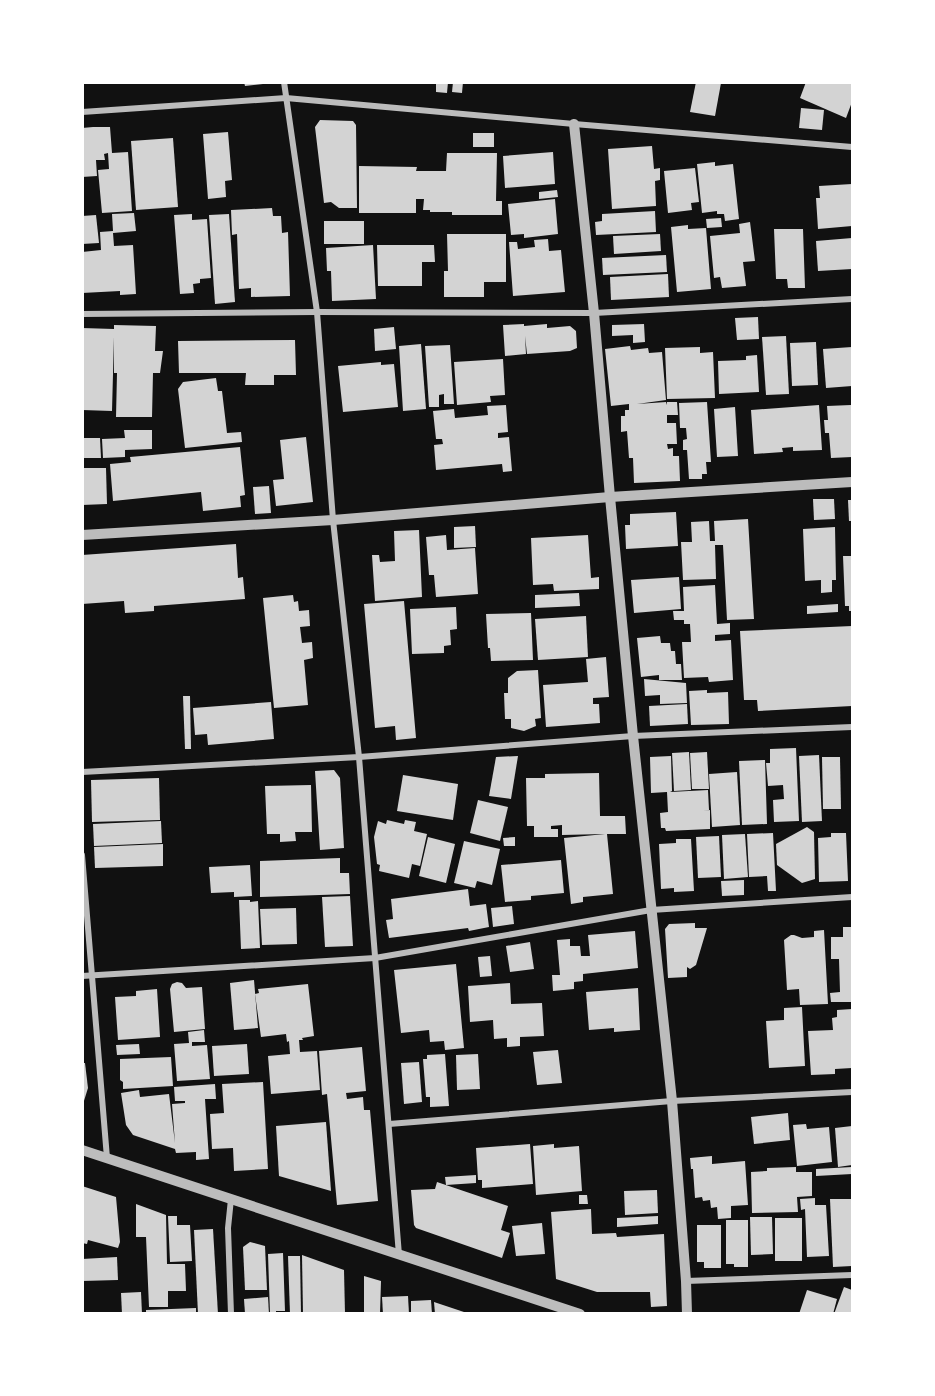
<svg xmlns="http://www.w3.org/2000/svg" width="935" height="1396" viewBox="0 0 935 1396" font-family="'Crimson Pro',serif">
  <rect width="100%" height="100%" fill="#111"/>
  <g fill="#d3d3d3">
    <polygon points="244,82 263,82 263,84 245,86"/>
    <polygon points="436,82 448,82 447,93 436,92"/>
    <polygon points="453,82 463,82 462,93 452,92"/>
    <polygon points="696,82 721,83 715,116 690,112"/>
    <polygon points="806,82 852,82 852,102 846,118 800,98"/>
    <polygon points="801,108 824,110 822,130 799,128"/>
    <polygon points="320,120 353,121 356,125 357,208 339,208 331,202 324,203 315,127"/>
    <polygon points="93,127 110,127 112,153 128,152 132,211 102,213 98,170 109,169 108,153 104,154 105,160 96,160 97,176 82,177 82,128"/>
    <polygon points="228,132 232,180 225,181 226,197 208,199 203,134"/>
    <rect x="473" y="133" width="21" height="14"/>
    <polygon points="173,138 178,207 136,210 131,141"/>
    <polygon points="652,146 654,169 660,168 660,180 655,181 656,206 612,209 608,149"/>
    <polygon points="553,152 555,184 505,188 503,156"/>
    <polygon points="447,153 497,153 496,201 502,201 502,215 452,215 452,212 430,212 430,210 423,210 424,199 416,199 416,213 359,213 359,166 417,167 416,171 446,171"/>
    <polygon points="715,162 715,166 733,164 739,219 725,221 724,214 717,214 717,211 702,213 697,164"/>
    <polygon points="695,168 699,202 691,203 692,210 668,213 664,171"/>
    <polygon points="852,184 852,226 818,229 816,198 820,198 819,186"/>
    <polygon points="557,190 558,197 539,199 539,192"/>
    <polygon points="555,199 558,234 524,238 524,234 511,235 508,204"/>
    <polygon points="272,208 273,216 281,216 282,233 288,232 290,296 251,297 251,288 239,289 237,234 232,235 231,210"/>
    <polygon points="655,211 656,232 596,235 595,222 602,221 602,214"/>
    <polygon points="134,213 136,231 113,233 114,246 133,245 136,294 120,295 120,291 82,293 82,252 101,250 100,232 113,231 112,214"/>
    <polygon points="192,214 192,220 207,219 211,278 200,279 200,283 193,284 194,293 180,294 174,215"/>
    <polygon points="229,214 235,302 215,304 209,215"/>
    <polygon points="96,215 99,243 82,244 82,216"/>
    <polygon points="721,218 722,227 707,228 706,219"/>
    <rect x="324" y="221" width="40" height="23"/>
    <polygon points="750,222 755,261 743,262 746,286 722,288 720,277 714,278 710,236 740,233 739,224"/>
    <polygon points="688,225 688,229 706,228 711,289 677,292 671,227"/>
    <polygon points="774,229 803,229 805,288 788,288 787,279 776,279"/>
    <polygon points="447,234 506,234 506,282 484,282 484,297 444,297 444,271 448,271"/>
    <polygon points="660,234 661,251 614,254 613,236"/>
    <polygon points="852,238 852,269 818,271 816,241"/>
    <polygon points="548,239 549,251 561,250 565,292 513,296 509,242 517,242 518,249 535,247 534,240"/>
    <polygon points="373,245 376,299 332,301 331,271 327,271 326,248"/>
    <polygon points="377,245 434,245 435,262 422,262 422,286 378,286"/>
    <polygon points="666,255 667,272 603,275 602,258"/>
    <polygon points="668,274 669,297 611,300 610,277"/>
    <polygon points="758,317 759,339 737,340 735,318"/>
    <polygon points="524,324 524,326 547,324 547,328 570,326 576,331 577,348 570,351 527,354 525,336 526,354 505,356 503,325"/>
    <polygon points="644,324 645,342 633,343 633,335 612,336 612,325"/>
    <polygon points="114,325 156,326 155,351 163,351 160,373 153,373 152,417 116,417 117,373 114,373 114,337 112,411 82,410 82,328 114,329"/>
    <polygon points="394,327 396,349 375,351 374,329"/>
    <polygon points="786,336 789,394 766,395 762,337"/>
    <polygon points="295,340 296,375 274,375 274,385 245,385 246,373 179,373 178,341"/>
    <polygon points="816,342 818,385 792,386 790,343"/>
    <polygon points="421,344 426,409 403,411 399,346"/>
    <polygon points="450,345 454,404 444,404 444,394 439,395 439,407 429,407 425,346"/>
    <polygon points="630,346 631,350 648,348 649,353 662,352 666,400 637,404 666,402 667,405 667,402 677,402 678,415 667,415 667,423 676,423 677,444 667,444 668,449 673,448 673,456 679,456 680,481 634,483 633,458 629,458 627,431 621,432 621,416 625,416 625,410 629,410 629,404 611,406 605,349"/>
    <polygon points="700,347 700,353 713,352 715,398 667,399 665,348"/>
    <polygon points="852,347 852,386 826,388 823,349"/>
    <polygon points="757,355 759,392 719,394 718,361 746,360 746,356"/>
    <polygon points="503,359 505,395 490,396 491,402 457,405 454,362"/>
    <polygon points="381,362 381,365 394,364 398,407 343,412 338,366"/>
    <polygon points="216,378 218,391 222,391 227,433 241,432 242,442 185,448 178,389 183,382"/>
    <polygon points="707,402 711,462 706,462 707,474 702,474 702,479 689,479 687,450 683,450 683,440 687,439 686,428 680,428 679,403"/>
    <polygon points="506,405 508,432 498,433 498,438 509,437 512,471 503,472 502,464 436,470 434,445 443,444 442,439 436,439 433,411 454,409 455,418 488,415 487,406"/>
    <polygon points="819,405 822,450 793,451 793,447 782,448 783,452 754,454 751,410"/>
    <polygon points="851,405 852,457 831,458 829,433 825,433 824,420 828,420 827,406"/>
    <polygon points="735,407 738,456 717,457 714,409"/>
    <polygon points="124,430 152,430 152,449 125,450 125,457 103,458 102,439 125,438"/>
    <polygon points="306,437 313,502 276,506 273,480 284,479 280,440"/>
    <polygon points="82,438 100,438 101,458 82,458"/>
    <polygon points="240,447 245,495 240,496 241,507 203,511 201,492 113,501 110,464 131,462 130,457"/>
    <polygon points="84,468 106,468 107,504 82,505 82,470"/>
    <polygon points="269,486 271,513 255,514 253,487"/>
    <polygon points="813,499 834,499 835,519 814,520"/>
    <polygon points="848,500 852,500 852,521 849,521"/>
    <polygon points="676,512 678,546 626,549 625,525 630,525 630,514"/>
    <polygon points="748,519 754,619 727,620 723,545 715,545 716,579 683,580 681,542 692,542 691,522 709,521 710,541 715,541 714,521"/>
    <polygon points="475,526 476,547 454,548 454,527"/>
    <polygon points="835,527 836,580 832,580 832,592 821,593 821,580 805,581 803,529"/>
    <polygon points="419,530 422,597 375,601 372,555 379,555 380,562 395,561 394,531"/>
    <polygon points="446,535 447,550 475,548 478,594 436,597 434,575 429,575 426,537"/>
    <polygon points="588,535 591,578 599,577 599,589 554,591 553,584 533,585 531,538"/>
    <polygon points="236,544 238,578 243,577 245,599 154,606 154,611 125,613 124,601 82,604 82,555"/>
    <polygon points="843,556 852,556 852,611 849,611 849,606 845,606"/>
    <polygon points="679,577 681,609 634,613 631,580"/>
    <polygon points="715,585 717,624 730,623 730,634 715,635 715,641 731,640 733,680 709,682 708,677 684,678 682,642 691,642 690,624 684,624 684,620 674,620 673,611 684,611 683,587"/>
    <polygon points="579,593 580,606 535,608 535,595"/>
    <polygon points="293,595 294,602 298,601 299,611 309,610 310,626 300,627 302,643 312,642 313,658 304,660 308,705 274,708 263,598"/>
    <polygon points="404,601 416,738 396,740 395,726 375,728 364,604"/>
    <polygon points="838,604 838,612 807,614 807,606"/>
    <polygon points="456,607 457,629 450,630 451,645 444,646 444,653 412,654 410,609"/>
    <polygon points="531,613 533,660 491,661 490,648 488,648 486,614"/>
    <polygon points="586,616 588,657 538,660 535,619"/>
    <polygon points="852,626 852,706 758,711 757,700 744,700 740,631"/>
    <polygon points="660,636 661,643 670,643 671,651 675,651 676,664 681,664 682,680 659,680 659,675 641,677 637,638"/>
    <polygon points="606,657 609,697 593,698 593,704 599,704 600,723 546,727 543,685 588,682 586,659"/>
    <polygon points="538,670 541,718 535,719 536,726 524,731 511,728 511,719 505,719 504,693 508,693 508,678 517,671"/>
    <polygon points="644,679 686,683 687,703 660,704 660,695 645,696"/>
    <polygon points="707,690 707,693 728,692 729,724 691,725 689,691"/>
    <polygon points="183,696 190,696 191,749 185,749"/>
    <polygon points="271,702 274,739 208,745 207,734 195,735 193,708"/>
    <polygon points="687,704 688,724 650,726 649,706"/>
    <polygon points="796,748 799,821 774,822 773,800 784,799 783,785 768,786 766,763 770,763 770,749"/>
    <polygon points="689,752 691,790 674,791 672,753"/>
    <polygon points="707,752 709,789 692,789 690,753"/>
    <polygon points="819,755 822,821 802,822 799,756"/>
    <polygon points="518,756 511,799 489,796 496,757"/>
    <polygon points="671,756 672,791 670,792 708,790 709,810 703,811 710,810 710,829 666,831 665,828 661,828 660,813 668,812 667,792 651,793 650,757"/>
    <polygon points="822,757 840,757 841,809 823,809"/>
    <polygon points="765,760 767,824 742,825 739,761"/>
    <polygon points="334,770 340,778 344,848 320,850 315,771"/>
    <polygon points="737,772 740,825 712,827 709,774"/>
    <polygon points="599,773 600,816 625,816 626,834 607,834 613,894 583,897 583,902 571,904 564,838 605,834 562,835 562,825 551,826 551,829 558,829 558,837 534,837 534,826 527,826 526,778 545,778 545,774"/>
    <polygon points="403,775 458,784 453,820 397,811"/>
    <polygon points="159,778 160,820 92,822 91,780"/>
    <polygon points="311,785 312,832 295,832 296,841 280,842 280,834 267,834 265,786"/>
    <polygon points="478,800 508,807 500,841 470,833"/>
    <polygon points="387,820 404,824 405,820 416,822 414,831 427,834 420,866 412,864 409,878 379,871 380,865 377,864 374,837 378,821 386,824"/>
    <polygon points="161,821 162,843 94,846 93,824"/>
    <polygon points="807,827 814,832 815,879 802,883 777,865 776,844"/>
    <polygon points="773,833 776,891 768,891 767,876 749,877 747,834"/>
    <polygon points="831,833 846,833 848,881 819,882 818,838 831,837"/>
    <polygon points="745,834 748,877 724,879 722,835"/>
    <polygon points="719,836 721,877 698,878 696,837"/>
    <polygon points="428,837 455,844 446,883 419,876"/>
    <polygon points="515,837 515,846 504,846 503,838"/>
    <polygon points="676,839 691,839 694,891 674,892 674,888 661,889 659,844 676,843"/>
    <polygon points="464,841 500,849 492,885 477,881 475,888 454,883"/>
    <polygon points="163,844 163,866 95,868 94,847"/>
    <polygon points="340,858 340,873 349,873 350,894 260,897 260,861"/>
    <polygon points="561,860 564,893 531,896 531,900 505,902 501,865"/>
    <polygon points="250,865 252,896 234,897 234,892 211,893 209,867"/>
    <polygon points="744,880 744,895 722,896 721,881"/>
    <polygon points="468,889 470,906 486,904 489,927 469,931 468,928 389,938 386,920 393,919 391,899"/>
    <polygon points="350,896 353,946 325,947 322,897"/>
    <polygon points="239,900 250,900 250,902 258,901 260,948 241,949"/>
    <polygon points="512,906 514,924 493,927 491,908"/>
    <polygon points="296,908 297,944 262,945 260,909"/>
    <polygon points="695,923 695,928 707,928 696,965 690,969 687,967 687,977 668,978 665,929 669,924"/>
    <polygon points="843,927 852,927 852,1002 831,1002 830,993 840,992 839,959 831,959 831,937 843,937"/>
    <polygon points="824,930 828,1004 800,1005 799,989 787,990 784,940 791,935 794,935 802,938 814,937 814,931"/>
    <polygon points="635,931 638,968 583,974 583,981 574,982 574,989 553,991 552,975 560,975 557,940 570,939 570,946 580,946 581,956 590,956 588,935"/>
    <polygon points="530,942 534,969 510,972 506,946"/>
    <polygon points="490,956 492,976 480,977 478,957"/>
    <polygon points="456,964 464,1048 445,1050 444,1041 430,1042 429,1030 401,1033 394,970"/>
    <polygon points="254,980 258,1028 234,1030 230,983"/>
    <polygon points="177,982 182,983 186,988 202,987 205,1029 174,1032 170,989 172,984"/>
    <polygon points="510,983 511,1004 542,1003 544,1036 520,1037 520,1046 507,1047 507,1038 494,1039 493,1020 470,1022 468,986"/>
    <polygon points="308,984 314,1036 302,1038 303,1040 299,1040 300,1052 317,1051 320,1090 271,1094 268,1056 290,1054 289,1041 287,1042 286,1034 261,1037 255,994 259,993 258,989"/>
    <polygon points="638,988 640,1030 614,1032 614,1028 589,1030 586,992"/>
    <polygon points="157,989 160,1037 118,1040 115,997 136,996 136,991"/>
    <polygon points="802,1007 805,1066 769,1068 766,1021 784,1020 784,1008"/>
    <polygon points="852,1009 852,1068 835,1069 835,1074 811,1075 808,1031 833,1030 832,1018 837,1017 837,1010"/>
    <polygon points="204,1030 205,1042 192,1042 192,1046 207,1045 210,1079 177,1081 174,1044 189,1043 188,1032"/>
    <polygon points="139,1044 140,1054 117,1055 116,1045"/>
    <polygon points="247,1044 249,1074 214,1076 212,1046"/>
    <polygon points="362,1047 366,1091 346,1093 347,1099 363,1097 364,1110 370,1110 378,1201 337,1205 327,1094 322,1095 319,1051"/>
    <polygon points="558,1050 562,1083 537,1085 533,1052"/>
    <polygon points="445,1054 449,1106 430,1107 430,1097 426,1097 423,1059 427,1059 427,1055"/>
    <polygon points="478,1054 480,1089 457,1090 456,1055"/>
    <polygon points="171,1057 173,1086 123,1089 123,1082 120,1080 120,1059"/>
    <polygon points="419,1062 422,1102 404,1104 401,1063"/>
    <polygon points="82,1063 85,1063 88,1088 83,1104"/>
    <polygon points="263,1082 268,1169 234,1171 233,1148 212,1149 210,1114 224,1113 222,1084"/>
    <polygon points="215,1084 216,1099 205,1099 209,1159 196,1160 196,1152 176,1153 175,1149 133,1135 126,1125 121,1093 139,1090 140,1097 169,1094 175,1143 172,1104 185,1103 185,1101 175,1101 174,1087"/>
    <polygon points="788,1113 790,1140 754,1144 751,1117"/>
    <polygon points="326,1122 331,1191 279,1176 276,1126"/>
    <polygon points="806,1124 807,1129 829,1127 832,1162 797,1166 793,1125"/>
    <polygon points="852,1126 852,1165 838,1167 835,1128"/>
    <polygon points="530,1144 533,1184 482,1188 482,1180 478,1180 476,1148"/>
    <polygon points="554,1144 554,1148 579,1146 582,1191 536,1195 533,1146"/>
    <polygon points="712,1156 712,1164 745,1161 748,1205 731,1206 731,1218 718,1219 717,1207 711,1208 710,1200 703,1201 702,1197 695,1198 693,1169 691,1169 690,1158"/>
    <polygon points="796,1167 796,1172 812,1172 812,1196 797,1197 798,1212 752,1213 751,1172 767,1171 767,1168"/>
    <polygon points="852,1167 852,1174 816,1176 816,1169"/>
    <polygon points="476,1175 476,1183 446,1185 445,1177"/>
    <polygon points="437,1182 508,1206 501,1230 510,1233 502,1258 416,1228 414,1225 411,1190 435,1189"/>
    <polygon points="82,1186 116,1197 120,1242 118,1248 88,1240 87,1244 82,1243"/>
    <polygon points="657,1190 658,1213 625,1215 624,1191"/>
    <polygon points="579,1195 587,1195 588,1204 579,1204"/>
    <polygon points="815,1198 815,1205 826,1205 829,1256 807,1257 805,1209 801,1210 800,1199"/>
    <polygon points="830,1199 852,1199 852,1266 833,1267"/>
    <polygon points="136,1204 166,1215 167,1264 185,1264 186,1291 168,1291 168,1307 149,1307 146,1237 136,1237"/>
    <polygon points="591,1209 592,1234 616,1233 617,1237 664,1234 667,1306 651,1307 650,1292 597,1292 556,1279 551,1212"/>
    <polygon points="168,1216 177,1216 177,1225 190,1225 192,1261 170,1262"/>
    <polygon points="658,1216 658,1224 617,1227 617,1218"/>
    <polygon points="750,1217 772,1217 773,1254 751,1255"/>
    <rect x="775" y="1218" width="27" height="43"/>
    <polygon points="726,1220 748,1220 748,1267 734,1267 734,1264 726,1264"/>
    <polygon points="542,1223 545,1254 516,1256 512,1226"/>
    <polygon points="697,1225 721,1225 721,1268 704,1268 704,1262 697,1262"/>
    <polygon points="213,1229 218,1314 198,1314 194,1230"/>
    <polygon points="250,1242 265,1246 267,1290 245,1290 243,1247"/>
    <polygon points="283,1253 285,1311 276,1311 276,1314 270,1314 268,1254"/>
    <polygon points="302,1255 344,1270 345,1314 303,1314"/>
    <polygon points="288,1256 300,1256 301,1314 290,1314"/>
    <polygon points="117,1257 118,1280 82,1281 82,1259"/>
    <polygon points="364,1276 381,1281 380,1314 364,1313"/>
    <polygon points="844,1287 852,1290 852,1314 834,1314"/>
    <polygon points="807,1290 837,1299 833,1314 799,1314"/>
    <polygon points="141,1292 142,1314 122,1314 121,1293"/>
    <polygon points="408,1296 409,1314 383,1314 382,1297"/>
    <polygon points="268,1297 269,1314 245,1314 244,1299"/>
    <polygon points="431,1300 432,1314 411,1314 411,1301"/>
    <polygon points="434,1302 467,1313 467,1314 435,1314"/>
    <polygon points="196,1308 196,1314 146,1314 146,1310"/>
  </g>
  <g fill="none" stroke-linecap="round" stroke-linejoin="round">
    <g stroke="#bcbcbc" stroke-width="6">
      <polyline points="284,82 317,312 333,520 359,757 399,1255"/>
      <polyline points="82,112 286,98 574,124 852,147"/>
      <polyline points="82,314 317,312 594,313 852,299"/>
      <polyline points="82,772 359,757 633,736 852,727"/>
      <polyline points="82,855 107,1158"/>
      <polyline points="82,976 375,958 651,910 852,897"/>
      <polyline points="389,1124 672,1101 852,1092"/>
      <polyline points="686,1281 852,1275"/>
      <polyline points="231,1314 228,1228 231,1199"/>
    </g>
    <g stroke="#bcbcbc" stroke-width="10">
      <polyline points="574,124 594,313 610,497 633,736 672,1101 686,1281 687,1314"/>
      <polyline points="82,535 333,520 610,497 852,482"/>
      <polyline points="82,1150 580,1314"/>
    </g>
  </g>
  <rect width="935" height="1396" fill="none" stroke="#ffffff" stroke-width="168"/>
</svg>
